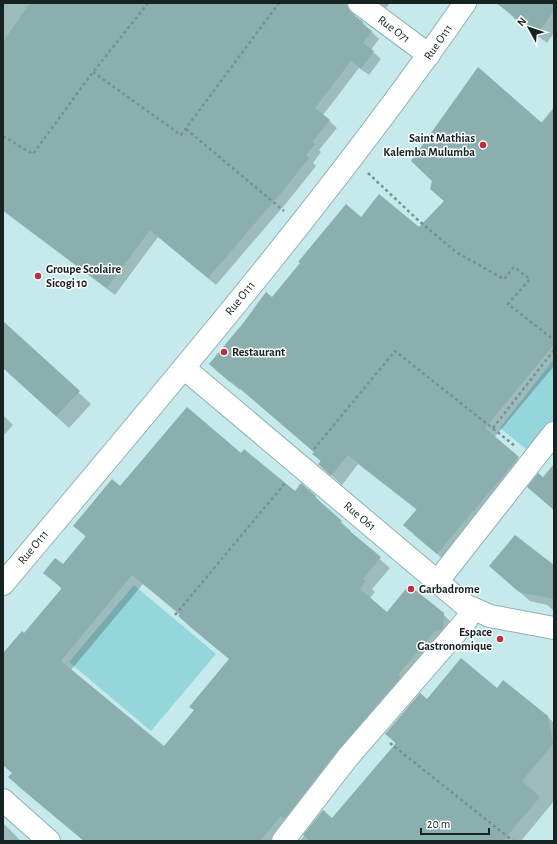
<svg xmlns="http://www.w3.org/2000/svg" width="557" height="844" viewBox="0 0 557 844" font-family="'Alegreya Sans',sans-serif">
  <rect width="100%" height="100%" fill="#c6eaeb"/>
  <g fill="#95d6da">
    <polygon points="554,359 554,425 531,453 500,428"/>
    <polygon points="134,585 216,654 151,731 69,662"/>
  </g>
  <g fill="#0003" fill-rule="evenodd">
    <polygon points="3,3 356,3 354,10 355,17 363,23 379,39 371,50 381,59 369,75 359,68 323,115 337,128 319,150 321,152 313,163 316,166 288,201 216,285 158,237 115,295 3,211"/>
    <polygon points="379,3 390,3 386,8"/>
    <polygon points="510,3 554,3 554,33 547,43 515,19 505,9"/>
    <polygon points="554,107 554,366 494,438 528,467 447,562 414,535 417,510 358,464 342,485 319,464 321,462 314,454 315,453 241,389 240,390 219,373 210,364 272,298 361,218 419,228 445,202 431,189 541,123"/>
    <polygon points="3,323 91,404 69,428 3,368"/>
    <polygon points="3,415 13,425 3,436"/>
    <path d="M 241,454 L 295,492 L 315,496 L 324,507 L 351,531 L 350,533 L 390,568 L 372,589 L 375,592 L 369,599 L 387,613 L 443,614 L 453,624 L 284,841 L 84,841 L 19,787 L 10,777 L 13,773 L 3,765 L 3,655 L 24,635 L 62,589 L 44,572 L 63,566 L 86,537 L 75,526 L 120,487 ZM 143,584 L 180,615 L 179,616 L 189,626 L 229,659 L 195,710 L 164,747 L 71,670 Z"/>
    <polygon points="554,465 554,510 528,487 543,478"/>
    <polygon points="490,566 554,567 554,611 547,605 530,601"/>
    <polygon points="497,689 547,716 554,723 554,801 521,841 300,841 323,812 332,819 396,744 386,733 427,700"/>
    <polygon points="3,823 21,841 3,841"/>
  </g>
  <g fill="#8baeaf" fill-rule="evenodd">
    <polygon points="30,3 346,3 348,8 351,13 363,22 362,24 372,31 363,43 374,51 361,69 351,61 315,108 330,120 312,142 315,144 306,155 309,158 281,193 208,278 150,230 107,288 3,210 3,42"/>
    <polygon points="496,3 554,3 554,11 537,34"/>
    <polygon points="478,67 542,123 554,109 554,345 485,428 519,457 437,554 403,525 417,509 348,455 331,476 318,464 321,461 312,454 314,452 231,381 230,382 209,364 244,322 266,292 272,297 300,263 298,262 346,204 361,217 379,194 419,227 444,201 430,189 432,181 411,161"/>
    <polygon points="3,321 80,391 56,416 3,368"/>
    <path d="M 187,407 L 241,453 L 244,449 L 295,491 L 301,483 L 316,496 L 315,497 L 342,521 L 340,523 L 381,557 L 363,579 L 366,581 L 360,589 L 387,612 L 409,585 L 444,613 L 443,628 L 441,630 L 435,631 L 398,675 L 401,677 L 339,749 L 284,819 L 281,816 L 260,841 L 84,841 L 8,777 L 12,773 L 3,765 L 3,653 L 22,631 L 24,633 L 62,588 L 43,573 L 55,558 L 63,564 L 86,536 L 73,526 L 112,479 L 120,486 ZM 132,575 L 180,614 L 178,616 L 229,659 L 189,707 L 194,710 L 164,746 L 61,661 Z"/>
    <polygon points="554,464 554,510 527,487 538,473 543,477"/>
    <polygon points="515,535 554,565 554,599 519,592 489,566"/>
    <polygon points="461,658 497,688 503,680 548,716 553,744 522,781 540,797 503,841 310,841 303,835 323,810 332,818 396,743 385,734 420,693 427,699"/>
  </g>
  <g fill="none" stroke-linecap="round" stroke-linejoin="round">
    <defs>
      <g id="minor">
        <polyline points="359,3 429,55"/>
        <polyline points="184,368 465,605 490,616 554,628"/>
        <polyline points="437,582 554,433"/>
        <path d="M 3,584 C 162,394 324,206 465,3"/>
        <polyline points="3,800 49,841"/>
        <polyline points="283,841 348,757 465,622 473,609"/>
      </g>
    </defs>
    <use href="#minor" stroke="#90b2b4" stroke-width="24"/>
    <g stroke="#779292" stroke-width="2.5" stroke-dasharray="3 3" stroke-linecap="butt">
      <polyline points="93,72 181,135 279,3"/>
      <polyline points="186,129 284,211"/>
      <polyline points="3,136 33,154 90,76 148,3"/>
      <polyline points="368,173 419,221 456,252 504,279 514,267 530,279 508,304 554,340"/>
      <polyline points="493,428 554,350"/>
      <polyline points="314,449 395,351 515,446"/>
      <polyline points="175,615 286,482"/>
      <polyline points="390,743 513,841"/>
    </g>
    <use href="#minor" stroke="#fff" stroke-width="22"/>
  </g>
  <g fill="#bf2e3e" stroke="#fff" stroke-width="1.5">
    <circle cx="483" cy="145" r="4"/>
    <circle cx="38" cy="276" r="4"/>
    <circle cx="224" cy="352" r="4"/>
    <circle cx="411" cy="589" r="4"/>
    <circle cx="500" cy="639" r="4"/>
  </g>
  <g text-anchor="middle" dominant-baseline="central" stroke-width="3" stroke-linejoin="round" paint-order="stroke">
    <g font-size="12" fill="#152323" stroke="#fff">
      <text transform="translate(394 29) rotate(37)">Rue O71</text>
      <text transform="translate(438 42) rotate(-55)">Rue O111</text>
      <text transform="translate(240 298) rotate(-51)">Rue O111</text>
      <text transform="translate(360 516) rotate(40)">Rue O61</text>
      <text transform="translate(33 547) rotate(-50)">Rue O111</text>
    </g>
    <g font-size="12" font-weight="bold" fill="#152323" stroke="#fff" text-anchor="start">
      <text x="475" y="138" text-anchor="end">Saint Mathias<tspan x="475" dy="14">Kalemba Mulumba</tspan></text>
      <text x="46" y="269">Groupe Scolaire<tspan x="46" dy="14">Sicogi 10</tspan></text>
      <text x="232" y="352">Restaurant</text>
      <text x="419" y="589">Garbadrome</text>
      <text x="492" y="632" text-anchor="end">Espace<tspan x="492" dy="14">Gastronomique</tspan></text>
    </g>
  </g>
  <rect width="557" height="844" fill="none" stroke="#152323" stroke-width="8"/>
  <g transform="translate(529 28) rotate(310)" stroke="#ffffff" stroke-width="3" paint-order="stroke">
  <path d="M0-3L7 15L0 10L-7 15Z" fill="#152323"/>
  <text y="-6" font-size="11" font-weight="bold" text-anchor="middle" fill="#152323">N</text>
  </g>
  <path d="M421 828v6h68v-6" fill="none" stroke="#152323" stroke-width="2"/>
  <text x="427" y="828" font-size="12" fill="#152323" stroke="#ffffff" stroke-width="3" paint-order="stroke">20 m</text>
</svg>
